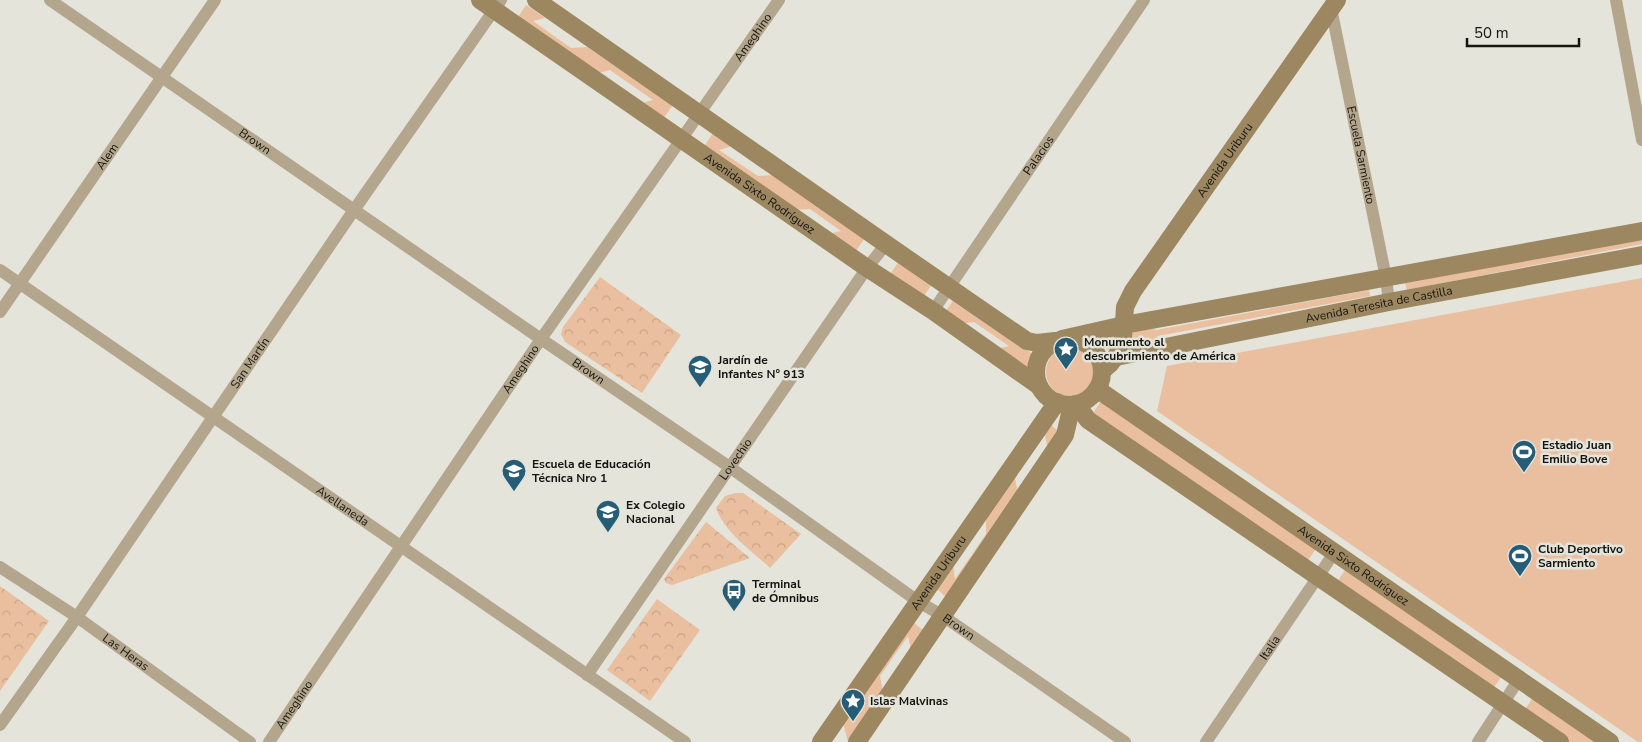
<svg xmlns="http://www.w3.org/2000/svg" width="1642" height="742" viewBox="0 0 1642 742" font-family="'Nunito Sans',sans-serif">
  <defs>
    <pattern id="park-crowns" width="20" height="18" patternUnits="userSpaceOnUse" patternTransform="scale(1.25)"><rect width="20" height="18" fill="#eabf9f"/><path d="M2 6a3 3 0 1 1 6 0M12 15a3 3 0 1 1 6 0" fill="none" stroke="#c8a388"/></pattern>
  </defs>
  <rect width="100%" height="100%" fill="#e4e4da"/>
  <g fill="#eabf9f">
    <polygon points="526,5 545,18 533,21 571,48 587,47 673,105 662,120 639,104 653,100 610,70 595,74 516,20"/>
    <polygon points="713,133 732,146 719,150 758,176 774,175 865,238 855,252 828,234 841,231 810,209 794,210 703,148"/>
    <polygon points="1641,238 1642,244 1407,290 1405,283"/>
    <polygon points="899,261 932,284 922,299 889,276"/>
    <polygon points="1642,278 1642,742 1638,742 1157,411 1167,366"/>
    <polygon points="1369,290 1370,296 1158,336 1148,345 1125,348 1130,329 1148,326 1156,330"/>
    <polygon points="954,299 1033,354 1034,358 1031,370 996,349 1009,346 974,322 958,324 944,314"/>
    <path d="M 1115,335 L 1113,350 C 1105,351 1101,345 1096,340 Z"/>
    <circle cx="1071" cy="372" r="25"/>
    <polygon points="1101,401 1317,547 1307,562 1091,416"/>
    <polygon points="1049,423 1060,433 1048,451 1045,435 1015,478 1018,494 947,598 936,588 953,564 955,579 986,534 986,515"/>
    <polygon points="1347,567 1503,674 1493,689 1337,582"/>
    <polygon points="913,622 924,631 911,650 908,636 880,676 883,692 848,742 843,723"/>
    <polygon points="1534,696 1602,742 1570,742 1524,711"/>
  </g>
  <g fill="url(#park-crowns)">
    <polygon points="600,277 681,335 642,393 565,342 561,334 563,327"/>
    <path d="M 735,493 L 743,493 L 801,534 L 770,568 C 751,550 725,533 716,508 L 725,496 Z"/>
    <polygon points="706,522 750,558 672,585 666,583 664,579"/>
    <polygon points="0,586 49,621 0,691"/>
    <polygon points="657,599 700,630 650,701 607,670"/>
  </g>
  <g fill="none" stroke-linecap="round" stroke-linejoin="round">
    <g stroke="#b4a68c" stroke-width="12">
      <path id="s1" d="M 50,0 L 541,339 L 731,468 L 919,602 L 943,616 L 1125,742"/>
      <polyline points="1616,0 1642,140"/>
      <path id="s2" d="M 1331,8 L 1386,278 L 1389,302"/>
      <path id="s3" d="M 0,270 L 685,742"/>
      <path id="s4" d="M 933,311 L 1144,0"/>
      <path id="s5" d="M 0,312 L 215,0"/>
      <path id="s6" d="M 0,567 L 77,617 L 250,742"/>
      <path id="s7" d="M 587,675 L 867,268 L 886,244"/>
      <path id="s8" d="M 0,725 L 77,617 L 354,210 L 501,0"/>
      <path id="s9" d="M 269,742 L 541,339 L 779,0"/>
      <path id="s10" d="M 1206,742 L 1334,553"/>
      <polyline points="1478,742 1519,679"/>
    </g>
    <g stroke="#9c8760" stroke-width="18">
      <path id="s11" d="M 480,0 L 867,268 L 933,311 L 1039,386"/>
      <polyline points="536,0 886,244 1027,341 1037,343 1055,341"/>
      <circle cx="1069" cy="372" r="33"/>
      <polyline points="1062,339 1124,325 1642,231"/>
      <path id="s12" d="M 1116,357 L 1389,302 L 1642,255"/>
      <path id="s13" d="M 1102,371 L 1110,364 L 1119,352 L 1123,337 L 1125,307 L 1133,291 L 1337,0"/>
      <path id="s14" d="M 1097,389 L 1610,742"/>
      <polyline points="1076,404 1088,420 1560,742"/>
      <path id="s15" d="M 821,742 L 1057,402"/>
      <polyline points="857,742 1065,435 1072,405"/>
    </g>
  </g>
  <defs>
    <symbol id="sight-pin" viewBox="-11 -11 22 30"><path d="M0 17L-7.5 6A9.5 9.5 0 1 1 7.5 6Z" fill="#255d77" stroke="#e4e4da"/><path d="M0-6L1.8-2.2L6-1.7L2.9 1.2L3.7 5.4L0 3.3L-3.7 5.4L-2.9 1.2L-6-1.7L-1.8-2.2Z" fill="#fff"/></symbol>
    <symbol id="school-pin" viewBox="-11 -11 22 30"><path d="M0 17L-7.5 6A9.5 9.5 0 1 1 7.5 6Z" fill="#255d77" stroke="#e4e4da"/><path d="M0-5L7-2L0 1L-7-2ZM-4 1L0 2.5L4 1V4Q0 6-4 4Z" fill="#fff"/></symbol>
    <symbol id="stadium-pin" viewBox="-11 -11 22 30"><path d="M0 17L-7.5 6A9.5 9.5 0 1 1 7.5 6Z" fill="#255d77" stroke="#e4e4da"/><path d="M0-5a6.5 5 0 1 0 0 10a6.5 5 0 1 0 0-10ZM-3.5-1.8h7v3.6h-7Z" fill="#fff"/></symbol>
    <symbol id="bus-pin" viewBox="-11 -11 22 30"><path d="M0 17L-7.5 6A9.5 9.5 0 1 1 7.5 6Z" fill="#255d77" stroke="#e4e4da"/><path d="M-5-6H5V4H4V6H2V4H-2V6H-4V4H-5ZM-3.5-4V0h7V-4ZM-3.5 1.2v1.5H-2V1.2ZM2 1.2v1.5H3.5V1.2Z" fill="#fff"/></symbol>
  </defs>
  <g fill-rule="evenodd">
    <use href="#sight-pin" x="1052" y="335" width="28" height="38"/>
    <use href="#school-pin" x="686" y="353" width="28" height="38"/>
    <use href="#stadium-pin" x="1510" y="438" width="28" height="38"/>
    <use href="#school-pin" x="500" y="457" width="28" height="38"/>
    <use href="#school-pin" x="594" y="498" width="28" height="38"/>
    <use href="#stadium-pin" x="1506" y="542" width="28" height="38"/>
    <use href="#bus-pin" x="720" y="577" width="28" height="38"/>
    <use href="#sight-pin" x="839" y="687" width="28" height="38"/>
  </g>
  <g text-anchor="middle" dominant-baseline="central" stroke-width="5" stroke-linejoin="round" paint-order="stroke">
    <g font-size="12" fill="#141411" stroke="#e4e4da">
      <text stroke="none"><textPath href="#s9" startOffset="855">Ameghino</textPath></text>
      <text stroke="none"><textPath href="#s1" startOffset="249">Brown</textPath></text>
      <text stroke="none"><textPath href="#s2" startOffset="150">Escuela Sarmiento</textPath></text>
      <text stroke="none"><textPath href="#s5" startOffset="189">Alem</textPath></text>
      <text stroke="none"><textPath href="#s4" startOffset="188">Palacios</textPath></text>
      <text stroke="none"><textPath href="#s13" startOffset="249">Avenida Uriburu</textPath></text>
      <text stroke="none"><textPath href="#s11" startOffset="340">Avenida Sixto Rodríguez</textPath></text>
      <text stroke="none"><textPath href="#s12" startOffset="268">Avenida Teresita de Castilla</textPath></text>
      <text stroke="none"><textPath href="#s8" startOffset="440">San Martín</textPath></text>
      <text stroke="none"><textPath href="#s9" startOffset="450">Ameghino</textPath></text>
      <text stroke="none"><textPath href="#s1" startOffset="654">Brown</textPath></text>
      <text stroke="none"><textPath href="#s7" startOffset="262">Lovechio</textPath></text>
      <text stroke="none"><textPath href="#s3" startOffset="416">Avellaneda</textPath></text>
      <text stroke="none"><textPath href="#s14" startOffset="311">Avenida Sixto Rodríguez</textPath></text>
      <text stroke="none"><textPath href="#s15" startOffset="206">Avenida Uriburu</textPath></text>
      <text stroke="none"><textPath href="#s1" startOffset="1104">Brown</textPath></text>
      <text stroke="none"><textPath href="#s10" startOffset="114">Italia</textPath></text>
      <text stroke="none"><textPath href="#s6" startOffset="152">Las Heras</textPath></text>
      <text stroke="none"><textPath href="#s9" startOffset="45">Ameghino</textPath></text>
    </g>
    <g font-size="12" font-weight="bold" fill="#141411" stroke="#e4e4da" text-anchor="start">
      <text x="1084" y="342">Monumento al<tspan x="1084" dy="14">descubrimiento de América</tspan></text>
      <text x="718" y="360">Jardín de<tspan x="718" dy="14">Infantes N° 913</tspan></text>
      <text x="1542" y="445">Estadio Juan<tspan x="1542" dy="14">Emilio Bove</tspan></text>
      <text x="532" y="464">Escuela de Educación<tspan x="532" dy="14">Técnica Nro 1</tspan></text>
      <text x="626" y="505">Ex Colegio<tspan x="626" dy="14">Nacional</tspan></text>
      <text x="1538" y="549">Club Deportivo<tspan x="1538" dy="14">Sarmiento</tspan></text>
      <text x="752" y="584">Terminal<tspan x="752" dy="14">de Ómnibus</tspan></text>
      <text x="870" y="701">Islas Malvinas</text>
    </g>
  </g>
  <path d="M1467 38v8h112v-8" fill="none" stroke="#141411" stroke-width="2.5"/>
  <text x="1474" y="38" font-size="15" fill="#141411" stroke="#e4e4da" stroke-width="4" paint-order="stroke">50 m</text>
</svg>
